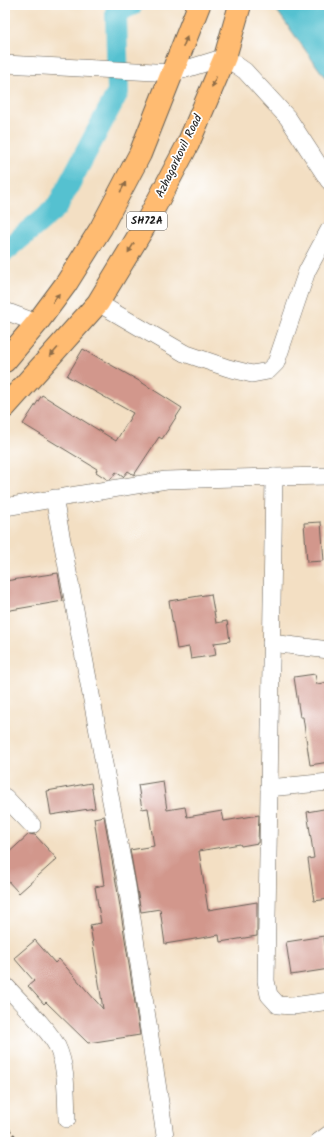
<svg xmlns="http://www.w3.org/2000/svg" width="334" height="1147" viewBox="0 0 334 1147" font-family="Kalam,sans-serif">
  <rect width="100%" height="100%" fill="#fff"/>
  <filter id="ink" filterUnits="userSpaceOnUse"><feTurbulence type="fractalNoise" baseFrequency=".025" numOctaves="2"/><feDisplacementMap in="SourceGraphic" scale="8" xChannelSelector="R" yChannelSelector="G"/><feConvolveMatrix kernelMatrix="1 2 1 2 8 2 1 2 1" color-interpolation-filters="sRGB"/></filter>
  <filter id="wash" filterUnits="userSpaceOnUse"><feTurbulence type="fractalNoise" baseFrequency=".012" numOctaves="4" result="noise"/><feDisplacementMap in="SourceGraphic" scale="16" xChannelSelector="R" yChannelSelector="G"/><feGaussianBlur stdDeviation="0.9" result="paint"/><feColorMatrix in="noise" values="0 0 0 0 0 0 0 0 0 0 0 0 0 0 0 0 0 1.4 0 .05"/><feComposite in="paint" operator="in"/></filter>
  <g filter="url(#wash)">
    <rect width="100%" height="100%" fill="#f3dfc3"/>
    <polygon fill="#55c1d0" stroke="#386e76" points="273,5 329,5 329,83"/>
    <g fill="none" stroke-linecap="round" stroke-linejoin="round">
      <polyline stroke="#55c1d0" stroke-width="22" points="5,251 57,207 118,92 116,12 132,5"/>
    </g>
    <g id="blocks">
      <g fill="#d2978c">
        <polygon points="83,349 141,382 182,408 162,439 159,437 134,475 128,471 123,477 116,472 111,479 108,480 96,472 97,469 23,424 42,395 116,441 133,413 67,376"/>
        <polygon points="321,522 324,561 307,562 304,523"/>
        <polygon points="58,573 63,601 5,611 5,581"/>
        <polygon points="211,594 216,623 227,621 230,641 214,643 216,655 191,659 189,647 177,649 169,601"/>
        <polygon points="315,674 317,684 329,682 329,762 310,765 303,717 300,717 294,677"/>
        <polygon points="163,781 167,810 185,807 187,817 222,811 224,821 259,815 258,843 241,846 240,844 199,851 208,910 257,902 257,936 220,942 219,935 165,944 160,909 141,912 130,850 154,846 148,808 142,809 138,785"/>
        <polygon points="91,783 95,808 51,815 47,791"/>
        <polygon points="329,808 329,899 314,901 308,859 314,858 307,812"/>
        <polygon points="104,816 117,888 140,1035 88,1043 46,1002 44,1004 28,986 34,981 14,958 35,940 55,963 59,959 103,1009 90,925 101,923 95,887 104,885 94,818"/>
        <polygon points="29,834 35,835 57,859 19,893 5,878 5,856"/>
        <polygon points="324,936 329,969 291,975 286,942"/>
      </g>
    </g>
  </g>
  <g filter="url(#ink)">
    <use href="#blocks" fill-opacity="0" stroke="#676056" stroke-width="1"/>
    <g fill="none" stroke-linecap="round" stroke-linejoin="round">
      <defs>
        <g id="street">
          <polyline points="5,64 173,73 225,57 245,71 288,118 329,181"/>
          <polyline points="98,303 184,353 228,368 252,374 268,371 276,363 307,271 329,230"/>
          <polyline points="5,311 37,323"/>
          <polyline points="274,477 329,476"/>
          <polyline points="54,498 127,886 166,1142"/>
          <polyline points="5,507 166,480 274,477 266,981 269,995 278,1005 293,1006 329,1001"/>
          <polyline points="271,643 329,650"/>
          <polyline points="269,788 329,782"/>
          <polyline points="5,797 32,825"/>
          <path d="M 5,985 C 20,1002 47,1027 57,1046 C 67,1067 66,1095 67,1119"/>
          <polyline points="318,1142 329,1134"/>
        </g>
        <g id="primary">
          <polyline points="5,361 37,323 66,284 101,228 140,154 199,5"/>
          <polyline points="5,407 98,303 144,227 188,144 225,57 240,5"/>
        </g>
      </defs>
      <use href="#street" stroke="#676056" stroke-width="18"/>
      <use href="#primary" stroke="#676056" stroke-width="24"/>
      <polyline stroke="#676056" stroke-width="2.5" stroke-dasharray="3 3" stroke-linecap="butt" points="5,1125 20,1142"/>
      <use href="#street" stroke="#fff" stroke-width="17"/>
      <use href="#primary" stroke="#ffbb71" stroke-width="22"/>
    </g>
    <defs><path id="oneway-solid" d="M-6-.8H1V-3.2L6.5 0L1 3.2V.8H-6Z"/></defs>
    <g fill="#8e6c46">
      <use href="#oneway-solid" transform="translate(185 42) rotate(-69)"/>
      <use href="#oneway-solid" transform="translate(214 82) rotate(113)"/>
      <use href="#oneway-solid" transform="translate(123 187) rotate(-62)"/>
      <use href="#oneway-solid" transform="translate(131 248) rotate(122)"/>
      <use href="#oneway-solid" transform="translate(56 298) rotate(-53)"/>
      <use href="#oneway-solid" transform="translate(54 352) rotate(131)"/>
    </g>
  </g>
  <g text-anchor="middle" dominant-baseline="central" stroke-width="3.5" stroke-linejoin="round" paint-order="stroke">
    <rect fill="#fff" stroke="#606060" stroke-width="1" x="127" y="212" width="40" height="18" rx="3"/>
    <g font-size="11" font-weight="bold" fill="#1c1c1c">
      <text x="147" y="221">SH72A</text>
    </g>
    <g font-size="12" fill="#1c1c1c" stroke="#fff">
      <text transform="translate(179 156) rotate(-64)">Azhagarkovil Road</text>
    </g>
  </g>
  <rect width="334" height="1147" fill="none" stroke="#fff" stroke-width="20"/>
</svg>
